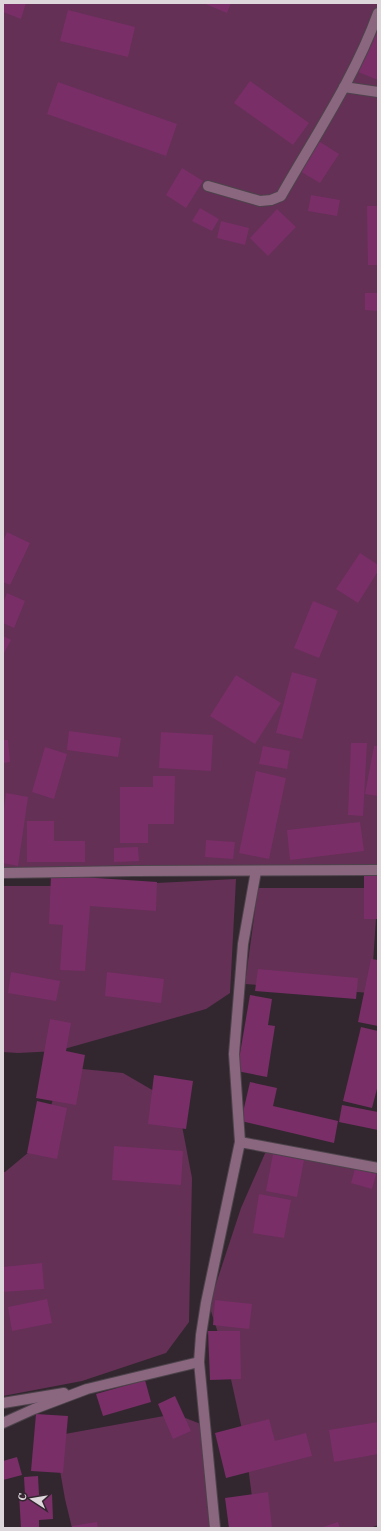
<svg xmlns="http://www.w3.org/2000/svg" width="381" height="1531" viewBox="0 0 381 1531" font-family="'IBM Plex Serif',serif">
  <rect width="100%" height="100%" fill="#32272f"/>
  <g fill="#643056">
    <polygon points="3,3 378,3 378,868 243,868 128,865 3,871"/>
    <polygon points="236,879 230,993 206,1009 57,1051 18,1053 3,1052 3,886 97,886"/>
    <polygon points="258,888 378,888 371,993 245,984"/>
    <polygon points="62,1067 123,1073 178,1105 192,1178 189,1322 166,1353 82,1381 3,1396 3,1172 5,1172 41,1142"/>
    <polygon points="270,1142 378,1167 378,1525 370,1528 256,1528 245,1443 227,1361 209,1305 241,1208"/>
    <polygon points="175,1414 206,1426 214,1528 72,1528 65,1499 54,1436"/>
  </g>
  <g fill="#792e67">
    <polygon points="3,3 26,3 21,19 3,12"/>
    <polygon points="203,3 231,3 227,13"/>
    <polygon points="68,10 135,27 128,57 60,41"/>
    <polygon points="378,22 378,80 358,72"/>
    <polygon points="250,81 309,123 293,145 234,103"/>
    <polygon points="58,82 177,124 166,156 47,114"/>
    <polygon points="317,140 339,154 320,183 298,170"/>
    <polygon points="182,168 203,181 186,208 166,195"/>
    <polygon points="311,195 340,200 337,216 308,211"/>
    <polygon points="367,206 378,206 378,265 368,265"/>
    <polygon points="200,208 219,219 212,231 192,221"/>
    <polygon points="277,209 296,227 268,256 250,238"/>
    <polygon points="221,221 249,228 245,245 217,238"/>
    <polygon points="365,293 378,293 378,311 365,310"/>
    <polygon points="7,532 30,543 10,585 3,582 3,542"/>
    <polygon points="360,553 378,565 378,571 358,603 336,589"/>
    <polygon points="7,593 25,601 14,628 3,623 3,603"/>
    <polygon points="313,601 338,611 319,658 294,648"/>
    <polygon points="3,636 11,640 3,655"/>
    <polygon points="292,672 317,679 302,739 276,733"/>
    <polygon points="236,675 281,703 255,744 210,716"/>
    <polygon points="69,731 121,738 118,757 67,750"/>
    <polygon points="161,732 213,735 211,771 159,768"/>
    <polygon points="3,740 8,740 10,762 3,763"/>
    <polygon points="351,743 367,743 363,816 348,815"/>
    <polygon points="263,746 290,751 287,769 259,764"/>
    <polygon points="374,746 378,746 378,796 365,794"/>
    <polygon points="45,747 67,754 54,799 32,792"/>
    <polygon points="256,771 286,778 269,859 239,853"/>
    <polygon points="153,776 175,776 174,824 148,824 148,843 120,843 120,787 153,787"/>
    <polygon points="6,793 28,797 18,866 3,863 3,816"/>
    <polygon points="27,821 54,821 54,841 85,841 85,862 27,862"/>
    <polygon points="360,822 364,851 290,860 287,830"/>
    <polygon points="206,840 235,842 233,859 205,857"/>
    <polygon points="138,847 139,861 114,862 114,848"/>
    <polygon points="51,875 157,882 156,911 90,906 85,971 60,970 63,925 49,924"/>
    <rect x="364" y="876" width="14" height="43"/>
    <polygon points="371,959 378,960 378,1026 358,1022"/>
    <polygon points="258,969 358,978 356,999 255,991"/>
    <polygon points="11,972 60,981 56,1001 8,993"/>
    <polygon points="107,972 164,979 161,1003 105,996"/>
    <polygon points="250,995 272,999 268,1025 275,1026 267,1077 237,1071"/>
    <polygon points="50,1019 71,1023 66,1051 85,1055 76,1105 36,1098"/>
    <polygon points="361,1027 378,1031 378,1085 372,1108 343,1101"/>
    <polygon points="154,1075 193,1081 186,1129 148,1124"/>
    <polygon points="250,1082 277,1088 273,1106 338,1121 334,1143 241,1121"/>
    <polygon points="37,1101 67,1108 57,1159 27,1153"/>
    <polygon points="342,1105 378,1112 378,1130 339,1122"/>
    <polygon points="114,1146 183,1151 181,1185 112,1180"/>
    <polygon points="273,1154 304,1160 297,1197 266,1191"/>
    <polygon points="356,1165 377,1171 372,1189 351,1183"/>
    <polygon points="259,1194 291,1200 284,1238 253,1233"/>
    <polygon points="42,1263 44,1289 3,1292 3,1267"/>
    <polygon points="47,1299 52,1323 12,1331 8,1307"/>
    <polygon points="215,1300 252,1304 249,1329 213,1325"/>
    <polygon points="208,1331 240,1331 241,1379 210,1380"/>
    <polygon points="145,1380 151,1402 103,1416 96,1394"/>
    <polygon points="175,1396 191,1431 173,1439 158,1404"/>
    <polygon points="36,1414 68,1416 63,1473 31,1471"/>
    <polygon points="269,1419 275,1441 306,1433 312,1456 226,1478 215,1433"/>
    <polygon points="378,1422 378,1454 334,1462 329,1430"/>
    <polygon points="17,1457 22,1475 3,1480 3,1461"/>
    <polygon points="38,1476 39,1495 52,1494 53,1519 39,1520 39,1528 21,1528 19,1494 25,1494 24,1477"/>
    <polygon points="268,1492 272,1528 229,1528 225,1498"/>
    <polygon points="97,1522 98,1528 73,1528 72,1526"/>
    <polygon points="338,1522 340,1528 320,1528"/>
  </g>
  <g fill="none" stroke-linecap="round" stroke-linejoin="round">
    <defs>
      <g id="minor">
        <polyline points="344,87 378,92"/>
        <path d="M 208,186 L 260,201 L 271,200 L 281,196 C 315,136 355,77 378,13"/>
        <polyline points="3,873 134,871 378,870"/>
        <polyline points="240,1142 378,1168"/>
        <polyline points="3,1403 64,1393"/>
        <polyline points="3,1423 34,1409 87,1389 199,1362"/>
        <polyline points="215,1528 199,1362 201,1335 206,1303 240,1142 234,1054 243,944 256,871"/>
      </g>
    </defs>
    <use href="#minor" stroke="#4d434b" stroke-width="12"/>
    <use href="#minor" stroke="#8a677f" stroke-width="10"/>
  </g>
  <rect width="381" height="1531" fill="none" stroke="#ddd6db" stroke-width="8"/>
  <g transform="translate(32 1499) rotate(282)" stroke="#32272f" stroke-width="3" paint-order="stroke">
  <path d="M0-3L7 15L0 10L-7 15Z" fill="#ddd6db"/>
  <text y="-6" font-size="11" font-weight="bold" text-anchor="middle" fill="#ddd6db">С</text>
  </g>
</svg>
